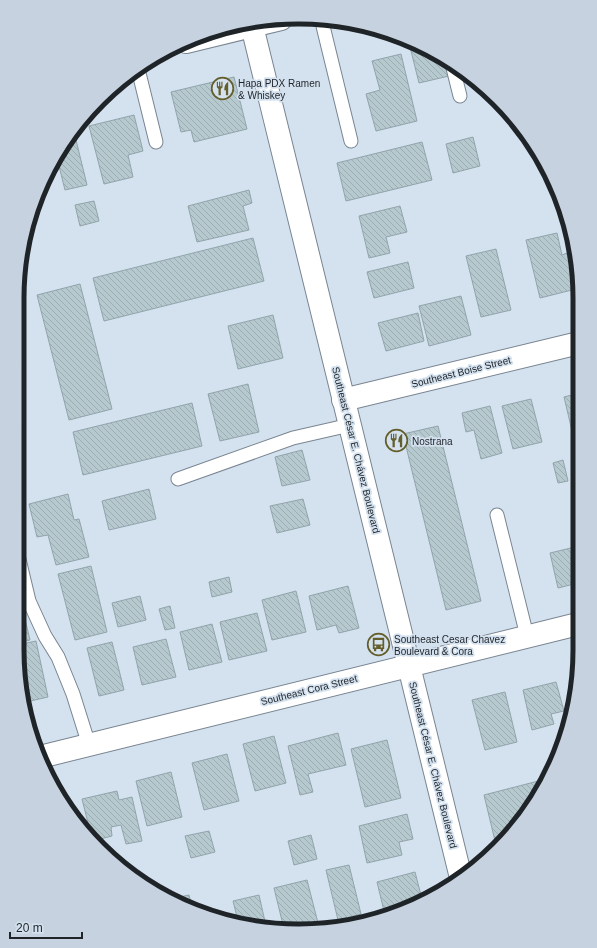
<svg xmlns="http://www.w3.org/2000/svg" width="597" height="948" viewBox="0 0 597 948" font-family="Helvetica,sans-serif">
  <defs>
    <pattern id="building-back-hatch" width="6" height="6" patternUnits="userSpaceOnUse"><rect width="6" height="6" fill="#b5c9cf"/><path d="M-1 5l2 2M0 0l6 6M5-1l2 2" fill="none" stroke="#9bacb2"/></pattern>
  </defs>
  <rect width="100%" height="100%" fill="#d4e1ef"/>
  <g fill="url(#building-back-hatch)" stroke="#91a4ab">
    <polygon points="420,45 445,60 449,76 419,83 410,47"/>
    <polygon points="401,54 417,121 376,131 366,94 380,90 372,61"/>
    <polygon points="234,77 247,129 194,142 191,130 181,132 171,92"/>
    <polygon points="134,115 143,151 128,155 133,177 104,184 89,126"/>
    <polygon points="473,137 480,166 453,173 446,144"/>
    <polygon points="76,140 87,185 65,190 57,158 66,143"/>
    <polygon points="422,142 432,180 346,201 337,163"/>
    <polygon points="42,185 44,194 37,195"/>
    <polygon points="249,190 252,203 243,206 249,230 197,242 188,206"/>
    <polygon points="94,201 99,221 80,226 75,205"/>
    <polygon points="400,206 407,232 386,237 390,253 369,258 359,216"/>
    <polygon points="557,233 562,255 567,253 576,289 540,298 526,240"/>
    <polygon points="253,238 264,281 104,321 93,278"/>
    <polygon points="496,249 511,310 481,317 466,256"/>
    <polygon points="408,262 414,288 374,298 367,272"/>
    <polygon points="80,284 112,409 69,420 37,295"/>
    <polygon points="461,296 471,335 429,346 419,306"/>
    <polygon points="418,313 424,341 386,351 378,323"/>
    <polygon points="273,315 283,358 238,369 228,326"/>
    <polygon points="248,384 259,432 220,441 208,394"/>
    <polygon points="579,393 579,434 573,435 564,397"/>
    <polygon points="531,399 542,442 513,449 502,406"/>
    <polygon points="192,403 202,446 83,475 73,432"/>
    <polygon points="490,406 502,453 481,459 474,430 466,432 462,413"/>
    <polygon points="438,426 481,601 446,610 403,434"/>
    <polygon points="302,450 310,480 282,486 275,457"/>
    <polygon points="563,460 568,481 558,483 553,463"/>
    <polygon points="149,489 156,519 109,530 102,501"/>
    <polygon points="68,494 74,520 79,519 89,557 56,565 48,535 37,537 29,504"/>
    <polygon points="303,499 310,525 277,533 270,506"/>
    <polygon points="18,530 20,541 18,542"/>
    <polygon points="575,547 578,560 578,583 558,588 550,553"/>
    <polygon points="91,566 107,632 75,640 58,574"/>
    <polygon points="229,577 232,592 212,597 209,582"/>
    <polygon points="348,586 359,628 339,633 336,625 317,630 309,596"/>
    <polygon points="296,591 306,632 272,640 262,600"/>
    <polygon points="140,596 146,620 118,627 112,603"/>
    <polygon points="170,606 175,628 165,630 159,609"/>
    <polygon points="257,613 267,651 229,660 220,622"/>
    <polygon points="25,619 30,640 17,643 17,621"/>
    <polygon points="212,624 222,662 189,670 180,632"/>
    <polygon points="166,639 176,677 142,685 133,647"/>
    <polygon points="36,641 48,697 26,702 17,645"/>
    <polygon points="112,642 124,690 99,696 87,648"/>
    <polygon points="578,673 578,685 575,674"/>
    <polygon points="556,682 564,711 551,714 554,724 532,730 523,690"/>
    <polygon points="505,692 517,742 485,750 472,700"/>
    <polygon points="338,733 346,765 308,774 313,792 300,795 288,746"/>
    <polygon points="274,736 286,783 255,791 243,744"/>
    <polygon points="387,740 401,798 365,807 351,749"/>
    <polygon points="227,754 239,801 204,810 192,763"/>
    <polygon points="171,772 182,817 147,826 136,781"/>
    <polygon points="546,779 522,821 496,845 484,795"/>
    <polygon points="117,791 119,800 132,797 142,841 126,844 121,825 111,827 112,836 96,840 91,835 82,799"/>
    <polygon points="407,814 413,839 399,842 402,855 367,863 359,826"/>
    <polygon points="209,831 215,852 191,858 185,836"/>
    <polygon points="311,835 317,859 294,865 288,841"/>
    <polygon points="349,865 361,914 338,920 326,870"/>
    <polygon points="415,872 422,899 409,904 384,911 377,882"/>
    <polygon points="307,880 318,923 291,930 284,929 274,888"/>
    <polygon points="189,895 192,907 175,898"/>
    <polygon points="259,895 266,926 238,921 233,901"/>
  </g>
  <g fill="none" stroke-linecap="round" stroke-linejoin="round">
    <defs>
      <g id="service">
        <polyline points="321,18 351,141"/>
        <polyline points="452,64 460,96"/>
        <polyline points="138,69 156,142"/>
        <polyline points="178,479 293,438 350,425"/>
        <polyline points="497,515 527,636"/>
        <polyline points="18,555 29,601 45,636 58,657 73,694 89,745"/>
      </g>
      <g id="minor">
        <polyline points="343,400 579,343"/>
        <polyline points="40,757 578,624"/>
      </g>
      <polyline id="tertiary" points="186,42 281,19"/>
      <polyline id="secondary" points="251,22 461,878"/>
    </defs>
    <use href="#service" stroke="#798591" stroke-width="15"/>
    <use href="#minor" stroke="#798591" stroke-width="24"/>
    <use href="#tertiary" stroke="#798591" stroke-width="24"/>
    <use href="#secondary" stroke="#798591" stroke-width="24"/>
    <use href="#service" stroke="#fff" stroke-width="13"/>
    <use href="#minor" stroke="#fff" stroke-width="22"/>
    <use href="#tertiary" stroke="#fff" stroke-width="22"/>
    <use href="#secondary" stroke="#fff" stroke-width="22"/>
  </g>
  <defs>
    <symbol id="restaurant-ring" viewBox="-11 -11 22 22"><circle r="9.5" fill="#d4e1ef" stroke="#645e2b" stroke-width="1.5"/><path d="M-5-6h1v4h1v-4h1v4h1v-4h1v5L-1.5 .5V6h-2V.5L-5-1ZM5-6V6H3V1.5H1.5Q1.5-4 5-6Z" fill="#645e2b"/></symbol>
    <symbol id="bus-ring" viewBox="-11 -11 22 22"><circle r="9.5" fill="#d4e1ef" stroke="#645e2b" stroke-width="1.5"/><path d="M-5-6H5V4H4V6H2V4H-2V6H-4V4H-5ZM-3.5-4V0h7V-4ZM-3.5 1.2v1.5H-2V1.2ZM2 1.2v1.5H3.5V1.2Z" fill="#645e2b"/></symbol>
  </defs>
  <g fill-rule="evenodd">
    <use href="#restaurant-ring" x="210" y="76" width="25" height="25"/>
    <use href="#restaurant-ring" x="384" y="428" width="25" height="25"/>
    <use href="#bus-ring" x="366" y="632" width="25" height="25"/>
  </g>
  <g text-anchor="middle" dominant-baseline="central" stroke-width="3.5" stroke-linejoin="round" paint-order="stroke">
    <g font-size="10" fill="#1f2429" stroke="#d4e1ef" text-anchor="start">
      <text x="238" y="83">Hapa PDX Ramen<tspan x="238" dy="12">&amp; Whiskey</tspan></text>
      <text x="412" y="441">Nostrana</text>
      <text x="394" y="639">Southeast Cesar Chavez<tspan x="394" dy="12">Boulevard &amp; Cora</tspan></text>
    </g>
    <g font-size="10" fill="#1f2429" stroke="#d4e1ef">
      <text transform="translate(461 372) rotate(-14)">Southeast Boise Street</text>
      <text transform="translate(356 450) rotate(76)">Southeast César E. Chávez Boulevard</text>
      <text transform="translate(309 690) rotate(-14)">Southeast Cora Street</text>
      <text transform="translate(433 765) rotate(76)">Southeast César E. Chávez Boulevard</text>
    </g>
  </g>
  <path d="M0 0H597V948H0ZM298 24H299A274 274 0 0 1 573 298V650A274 274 0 0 1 299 924H298A274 274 0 0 1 24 650V298A274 274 0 0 1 298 24Z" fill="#c6d2df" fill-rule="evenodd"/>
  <path fill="none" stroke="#1f2429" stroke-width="5" d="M298 24H299A274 274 0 0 1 573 298V650A274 274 0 0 1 299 924H298A274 274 0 0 1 24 650V298A274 274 0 0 1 298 24Z"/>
  <path d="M10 932v6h72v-6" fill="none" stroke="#1f2429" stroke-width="2"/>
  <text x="16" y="932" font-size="12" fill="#1f2429" stroke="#d4e1ef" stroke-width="3" paint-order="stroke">20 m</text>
</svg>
